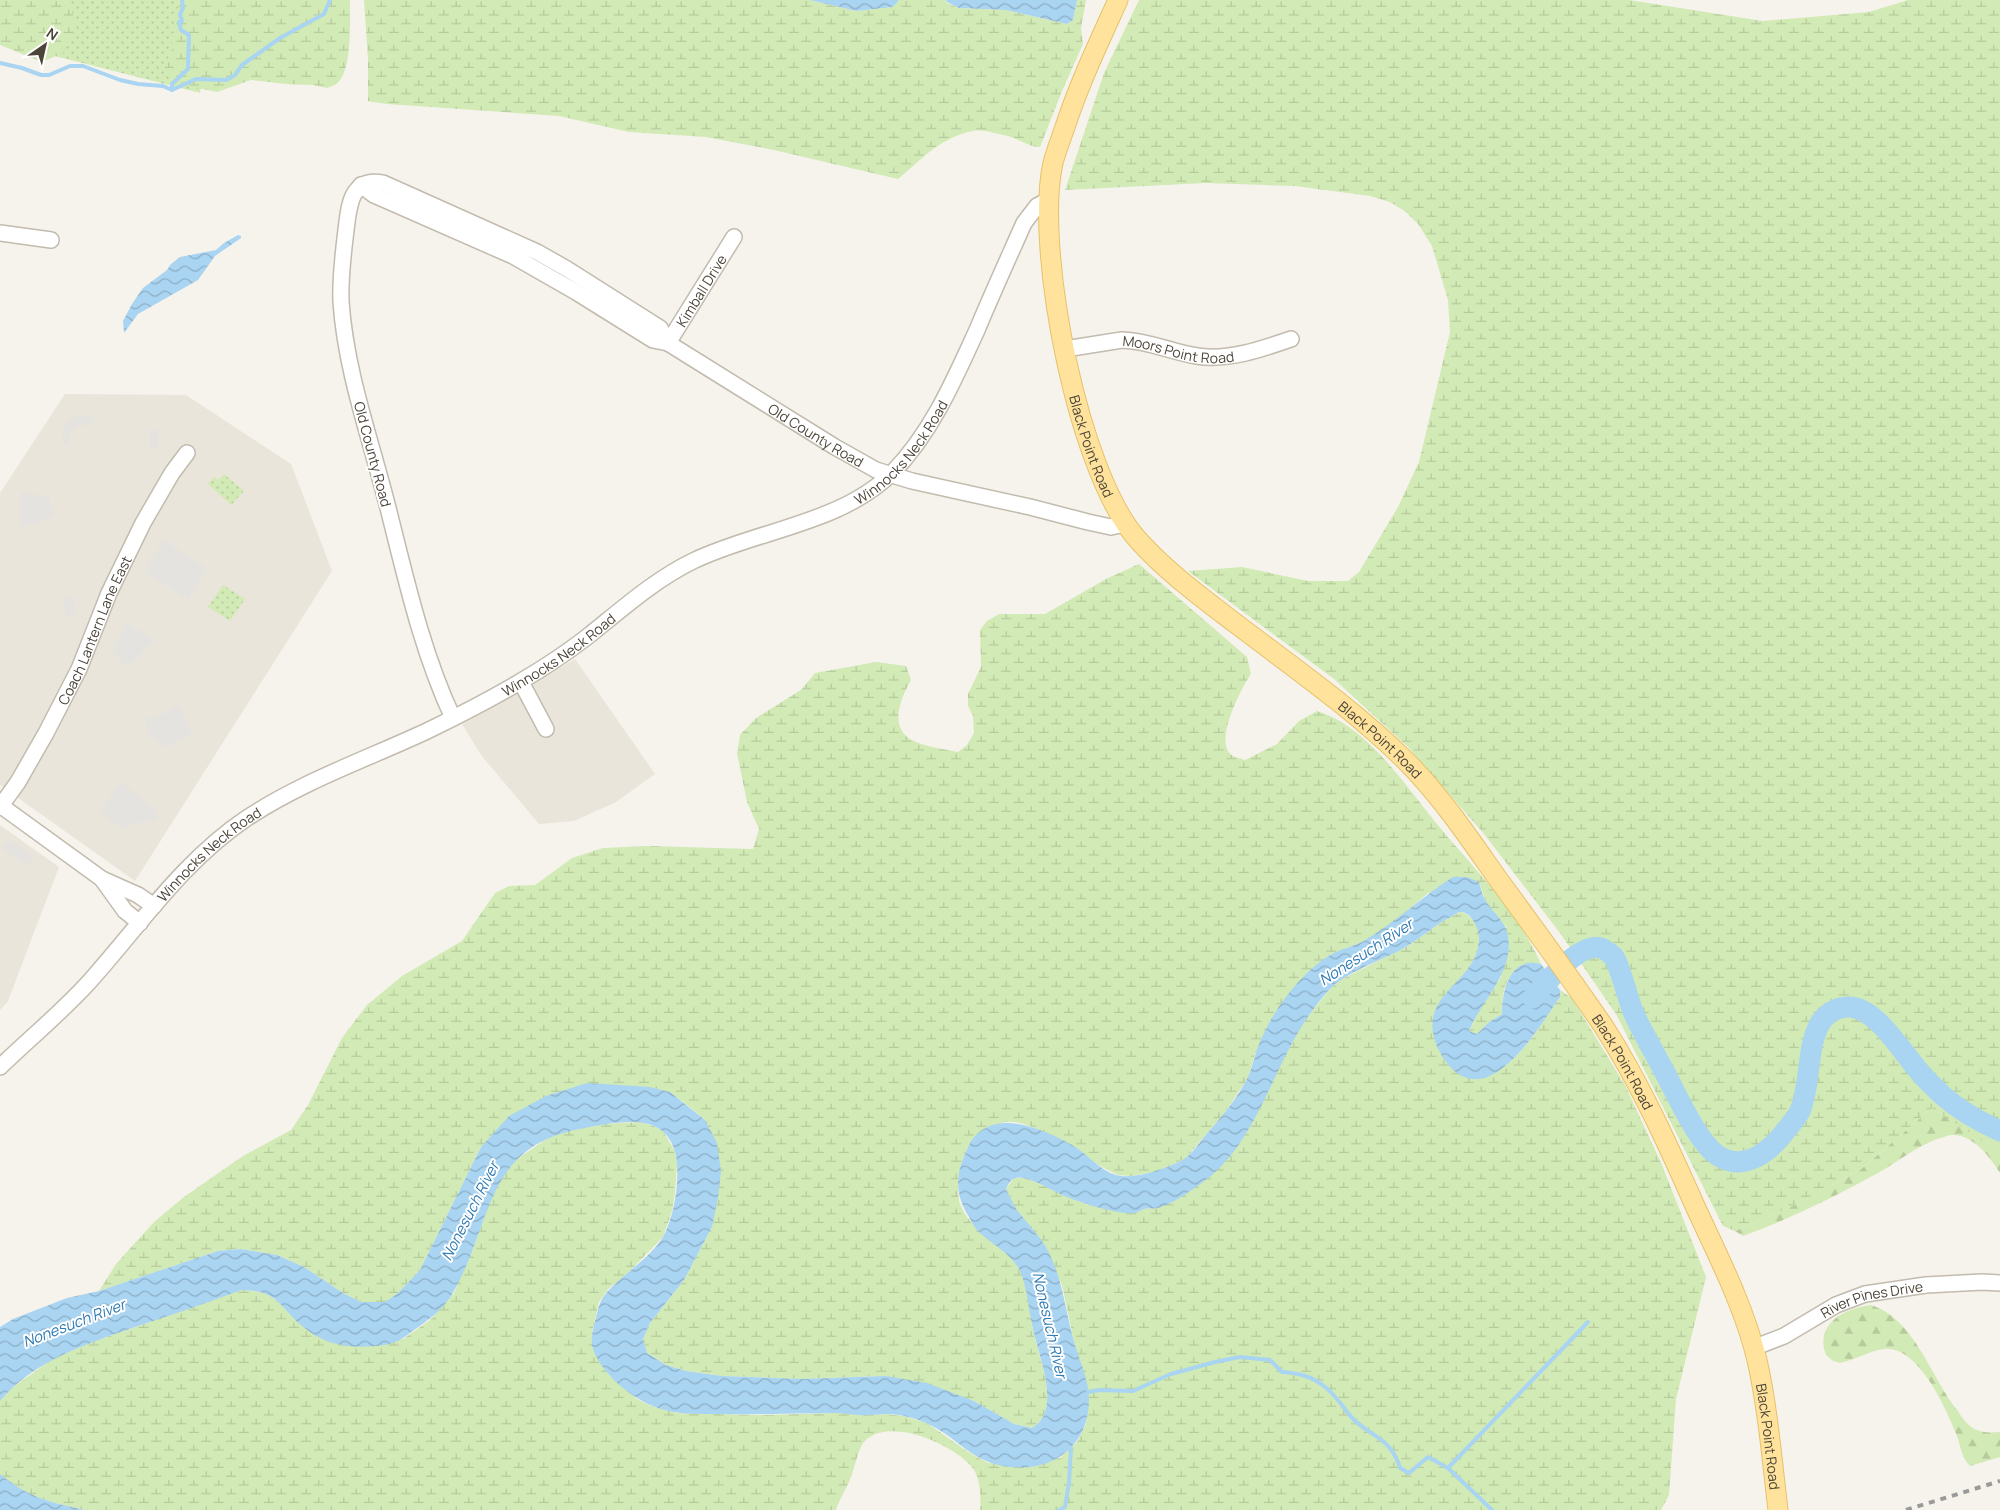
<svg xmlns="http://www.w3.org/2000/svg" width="2000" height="1510" viewBox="0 0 2000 1510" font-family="Manrope,sans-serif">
  <defs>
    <pattern id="grass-dots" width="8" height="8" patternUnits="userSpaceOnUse" patternTransform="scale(1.25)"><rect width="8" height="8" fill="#d2eab5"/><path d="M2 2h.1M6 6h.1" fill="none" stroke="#b6ca9c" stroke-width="1.8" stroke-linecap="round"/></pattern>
    <pattern id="forest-firs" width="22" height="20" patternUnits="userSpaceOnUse" patternTransform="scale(1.25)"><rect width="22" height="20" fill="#d2eab5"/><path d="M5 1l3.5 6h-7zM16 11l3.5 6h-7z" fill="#b6ca9c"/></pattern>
    <pattern id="wetland-marsh" width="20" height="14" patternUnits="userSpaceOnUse" patternTransform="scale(1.25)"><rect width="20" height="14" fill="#d2eab5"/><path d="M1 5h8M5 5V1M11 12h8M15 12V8" fill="none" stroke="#b6ca9c"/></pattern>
    <pattern id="water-waves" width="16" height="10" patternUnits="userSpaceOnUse" patternTransform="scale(1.25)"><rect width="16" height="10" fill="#a9d4f2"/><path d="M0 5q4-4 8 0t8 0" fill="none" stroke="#8caec5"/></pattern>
  </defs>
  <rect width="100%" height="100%" fill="#f6f3ec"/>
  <g fill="#eae5da">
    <polygon points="65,394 186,395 291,464 332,571 135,881 0,785 0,493"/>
    <polygon points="575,659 655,774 616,802 574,821 539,824 481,755 462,724"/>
    <polygon points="0,825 59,867 8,1001 0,1010"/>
  </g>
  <g fill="url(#grass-dots)">
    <polygon points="0,0 215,0 200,93 0,42"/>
    <polygon points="224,474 244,491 231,505 208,484 214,477 218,480"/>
    <polygon points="223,585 245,599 230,621 208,607"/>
  </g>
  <g fill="url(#forest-firs)">
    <path d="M 1932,1108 L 1982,1140 L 2000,1148 L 2000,1173 C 1990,1157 1973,1134 1952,1135 C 1947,1135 1942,1138 1937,1139 C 1914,1148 1899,1161 1878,1173 C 1834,1197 1790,1219 1743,1236 L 1735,1231 L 1793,1206 L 1860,1170 Z"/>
    <path d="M 1871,1305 C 1915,1319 1931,1378 1958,1411 C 1961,1416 1965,1422 1970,1426 C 1979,1433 1990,1433 2000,1432 L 2000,1457 L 1970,1466 C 1960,1456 1961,1444 1955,1431 C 1945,1406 1917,1345 1884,1349 C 1869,1351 1855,1360 1840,1363 L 1833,1361 L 1826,1355 C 1814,1324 1845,1308 1871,1305 Z"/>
  </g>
  <g fill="url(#wetland-marsh)">
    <polygon points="0,0 69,0 76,26 63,53 42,62 0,45"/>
    <path d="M 183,0 L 350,0 C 350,20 352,65 340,80 C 337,85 332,86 327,88 L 313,85 L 286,84 L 251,80 L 217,92 L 193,87 L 169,76 L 165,70 L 165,64 L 172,50 L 172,31 L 178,8 Z"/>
    <path d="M 364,0 L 810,0 L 856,11 L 893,7 L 899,0 L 946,0 L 947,3 L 959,8 L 1006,10 L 1067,24 L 1073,20 L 1077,0 L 1086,0 L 1081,28 L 1083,44 L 1062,91 L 1040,147 C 1032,148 1018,139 1008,136 C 997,134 984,129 973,131 C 941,137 922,159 898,179 L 774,150 L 706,137 L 629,132 L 559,116 L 387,104 L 368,101 L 368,60 Z"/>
    <polygon points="1139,0 1629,0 1763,21 1869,12 1908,0 2000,0 2000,1148 1983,1141 1932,1108 1860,1170 1793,1206 1735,1231 1723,1226 1616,1014 1560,933 1484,834 1410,749 1334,679 1188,571 1242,567 1308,581 1348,581 1359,572 1398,507 1419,462 1450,332 1448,300 1432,246 1418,224 1406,212 1390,202 1370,196 1295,186 1206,183 1065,190 1104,73"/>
    <path d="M 1139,564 L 1247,657 L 1251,674 C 1241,689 1218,733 1228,751 C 1231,757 1239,758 1245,760 L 1277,744 L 1299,721 L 1317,711 C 1335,717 1350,726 1365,740 C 1393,765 1413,795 1437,824 C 1473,868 1518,911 1541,964 C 1536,963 1534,964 1529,965 C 1505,971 1502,991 1502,1014 L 1489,1022 L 1477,1034 L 1469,1031 L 1481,1007 L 1501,977 L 1506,927 L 1486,902 L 1479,882 L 1428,893 L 1399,918 L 1365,941 L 1330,955 L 1255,1054 L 1248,1078 L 1223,1115 L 1185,1159 L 1156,1172 L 1131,1176 L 1118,1175 C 1087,1162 1046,1126 1014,1122 C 1003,1121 998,1124 990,1130 C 984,1134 975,1137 971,1143 C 960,1155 955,1188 960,1204 C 971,1232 999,1242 1016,1264 C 1030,1282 1028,1309 1033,1330 C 1038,1356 1063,1410 1032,1428 L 1014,1424 L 974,1401 L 886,1376 L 801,1379 L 722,1376 L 686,1371 L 666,1365 L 647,1353 L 643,1339 L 650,1323 L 684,1280 L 712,1227 L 705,1120 C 681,1100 670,1087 637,1087 L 481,1147 L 420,1270 L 398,1293 L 385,1302 L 361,1302 L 343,1293 L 304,1267 L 277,1255 L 241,1249 L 218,1251 L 99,1291 L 116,1264 L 154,1222 L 184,1197 L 243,1156 L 291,1130 L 308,1105 L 342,1038 L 367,1005 L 402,976 L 462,941 L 495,893 L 509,886 L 535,885 L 572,858 L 603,848 L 648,846 L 753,849 L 759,829 L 747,802 L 737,753 L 740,735 L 756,718 L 801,690 L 815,673 L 876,662 L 906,666 L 911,680 C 901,698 888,727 912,740 C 925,747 944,749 958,752 L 967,745 L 974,733 L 973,716 L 968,706 L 968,694 L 981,667 L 980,630 L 987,621 L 999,614 L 1045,614 L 1106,579 Z"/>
    <path d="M 1460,912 C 1467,913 1471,917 1475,923 C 1493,954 1450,988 1435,1011 L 1505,1066 C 1528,1048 1543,1021 1560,997 L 1560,990 L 1572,998 L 1626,1087 L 1662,1165 L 1706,1277 L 1676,1399 L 1669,1495 L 1661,1510 L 980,1510 C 981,1496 981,1477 971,1466 C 952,1444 891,1417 866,1440 C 857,1448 855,1470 849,1482 C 844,1493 840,1498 836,1510 L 85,1510 C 50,1502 29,1498 0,1474 L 0,1401 L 9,1390 L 51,1360 L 89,1343 L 242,1290 C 264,1291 272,1295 287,1310 L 403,1339 L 430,1320 L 454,1293 L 475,1244 L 489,1204 L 498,1184 L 509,1167 L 520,1157 L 548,1138 L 564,1132 L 604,1124 L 640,1122 L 654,1126 L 663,1131 L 675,1151 L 677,1165 L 675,1194 L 672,1211 L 663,1237 L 624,1277 L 609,1288 L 599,1302 L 592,1332 L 608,1374 L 637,1399 L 651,1406 L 677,1413 L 758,1415 L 838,1413 L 869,1415 L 886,1414 L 903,1416 L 927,1423 L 968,1452 L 988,1463 L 1060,1458 L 1077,1442 L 1086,1424 L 1088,1404 L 1087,1385 L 1075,1347 L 1062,1285 L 1042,1242 L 1015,1208 L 1006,1189 L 1014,1178 L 1026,1178 L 1088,1205 L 1134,1213 L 1144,1209 L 1156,1208 L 1168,1204 L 1185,1194 L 1242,1140 L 1295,1036 L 1311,1012 L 1331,988 L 1344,978 L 1408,946 L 1443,921 Z"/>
  </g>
  <g fill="#e5e3e0">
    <polygon points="91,415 95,423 76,427 72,430 67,445 62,442 64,424 77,416"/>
    <polygon points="150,429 159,430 158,449 149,449"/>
    <polygon points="21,492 49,497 54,516 20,528"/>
    <polygon points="164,540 207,569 188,600 144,572"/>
    <polygon points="73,597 77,614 66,616 62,599"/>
    <polygon points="127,623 155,640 127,667 112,650"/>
    <polygon points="178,705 192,734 167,747 150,737 145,718 156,718"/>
    <polygon points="120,782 155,809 158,821 129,824 124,830 100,812"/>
    <polygon points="9,839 34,857 27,866 2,848"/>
  </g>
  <g fill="url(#water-waves)">
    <polygon points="810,0 899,0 893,7 856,11"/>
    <polygon points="946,0 1077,0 1073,20 1067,24 1006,10 959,8 947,2"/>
    <polygon points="238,235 241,236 241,238 215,256 198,280 138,314 124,333 123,321 132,304 143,288 167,270 171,264 180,257 216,250 224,243"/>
    <path d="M 1453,877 L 1467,877 L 1479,882 C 1481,889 1483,898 1488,904 C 1493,912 1503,920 1506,929 C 1519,968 1482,999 1469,1031 L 1477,1034 L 1489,1022 L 1502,1014 C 1502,990 1510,956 1541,964 L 1560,990 L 1560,997 C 1537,1030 1484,1122 1442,1056 C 1434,1043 1429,1025 1435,1011 C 1444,986 1477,973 1479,940 C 1480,931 1472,911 1460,912 C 1456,913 1451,917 1447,919 C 1434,926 1422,937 1409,945 C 1385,960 1351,969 1331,988 C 1323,996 1316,1005 1310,1014 C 1271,1068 1257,1146 1199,1185 C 1186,1194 1172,1204 1158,1208 C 1153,1209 1148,1208 1144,1209 C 1141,1210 1138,1212 1135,1213 C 1119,1215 1082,1203 1067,1197 C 1054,1192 1027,1174 1015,1178 C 1010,1180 1008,1185 1006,1189 C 1010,1196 1013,1204 1017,1210 C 1027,1223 1039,1235 1047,1249 C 1062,1277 1064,1303 1072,1334 C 1076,1352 1085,1370 1088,1388 C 1095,1438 1060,1472 1011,1467 C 972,1464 958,1437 926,1423 C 915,1418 899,1414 887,1414 C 882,1414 876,1415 871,1415 C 860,1416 849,1414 839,1413 C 798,1413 758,1415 717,1414 C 696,1414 673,1415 653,1406 C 631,1398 597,1370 592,1345 C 591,1337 593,1329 595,1321 C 598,1310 599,1301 607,1292 C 622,1275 654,1255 664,1235 C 675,1213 680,1179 676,1156 C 673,1139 662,1126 644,1123 C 624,1120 601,1125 580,1129 C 484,1147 493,1222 454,1291 C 444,1309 430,1319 414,1330 C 405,1337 397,1343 385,1345 C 354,1349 326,1347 302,1326 C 278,1305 278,1291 242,1290 C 209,1302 177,1313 144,1324 C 93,1342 36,1358 0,1401 L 0,1327 L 13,1319 L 67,1298 L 99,1291 L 218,1251 L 241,1249 L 277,1255 L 304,1267 L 343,1293 L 361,1302 L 385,1302 L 398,1293 L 420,1270 L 481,1147 L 509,1116 L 546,1096 L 587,1083 L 650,1087 L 670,1092 L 705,1120 L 717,1143 L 721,1171 L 718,1198 L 712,1227 L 684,1280 L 650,1323 L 643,1339 L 647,1353 L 666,1365 L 686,1371 L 722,1376 L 801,1379 L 886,1376 L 927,1383 L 974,1401 L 1014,1424 L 1032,1428 C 1063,1410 1038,1355 1033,1329 C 1028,1309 1028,1288 1019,1269 C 1011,1254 992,1244 980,1233 C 975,1229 972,1223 969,1217 C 953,1192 956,1171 969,1145 C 991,1105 1043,1129 1072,1145 C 1088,1154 1099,1170 1116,1175 C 1136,1180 1163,1169 1181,1161 C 1190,1156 1198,1145 1204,1137 C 1220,1119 1236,1100 1247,1079 C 1252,1069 1254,1057 1258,1047 C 1268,1021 1283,998 1302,978 C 1310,970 1322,959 1332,954 C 1343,948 1356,946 1367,939 C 1398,920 1423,896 1453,877 Z"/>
    <path d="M 0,1474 C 29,1498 50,1502 85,1510 L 0,1510 Z"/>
  </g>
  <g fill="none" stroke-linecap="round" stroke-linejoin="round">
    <g stroke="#a9d4f2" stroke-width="4">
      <polyline points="0,63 22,68 41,75 49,75 70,66 83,66 120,80 138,84 163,86 172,90 196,79 226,80 235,75 242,65 280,38 324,14 330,0"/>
      <polyline points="172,90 172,84 188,69 189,35 181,30 179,22 182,21 180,14 183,8 182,0"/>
      <path d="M 1088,1392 L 1099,1390 L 1133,1391 L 1171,1374 L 1215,1362 L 1240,1357 L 1270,1360 L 1282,1372 C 1298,1373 1312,1376 1325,1387 C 1336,1395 1344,1409 1353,1419 C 1373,1438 1391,1438 1400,1468 L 1409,1473 L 1428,1457 L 1448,1468 L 1492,1510"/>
      <polyline points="1448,1468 1588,1322"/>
      <polyline points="1059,1510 1065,1507 1069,1483 1071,1448"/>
    </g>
    <path stroke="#a9d4f2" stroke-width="21" d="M 1533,998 C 1545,984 1579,942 1601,948 C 1604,949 1611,954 1613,956 C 1620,964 1628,1001 1634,1014 C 1643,1033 1654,1052 1664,1071 C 1676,1093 1697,1141 1717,1155 C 1744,1173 1770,1152 1787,1129 C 1791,1124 1797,1117 1800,1111 C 1811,1084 1806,1052 1819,1025 C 1825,1014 1837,1006 1850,1007 C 1876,1008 1902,1052 1918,1070 C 1925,1079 1934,1087 1942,1095 C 1959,1110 1980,1122 2000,1131"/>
    <defs>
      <g id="minor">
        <path id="s1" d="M 361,185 L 374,195 L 513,256 L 576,292 L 653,340 L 668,343 L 835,447 L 876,470 L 912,481 L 1030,507 L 1088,522 L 1111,527 L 1125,524"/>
        <polyline points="0,233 51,240"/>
        <path id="s2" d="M 668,343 L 734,237"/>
        <path id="s3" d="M 1065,349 L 1122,340 C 1150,341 1171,352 1197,356 C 1228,361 1262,349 1291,339"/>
        <polyline points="521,682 546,729"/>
        <path d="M 453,718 C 422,652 406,579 388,508 C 371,440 346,373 341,302 C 340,278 343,254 346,230 C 349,205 351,177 383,183 L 537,252 L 567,269 L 660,328 L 668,343"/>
        <polyline points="0,805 102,879 138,895 154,906"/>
        <path id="s4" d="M 0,807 L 18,782 L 46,733 L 79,669 L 109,593 L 143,523 L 172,473 L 187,453"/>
        <polyline points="102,879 125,911 140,923"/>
        <path id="s5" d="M 0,1067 C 30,1038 62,1012 90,981 C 140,925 184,860 247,818 C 303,781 367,759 427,731 C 458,716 489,700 518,683 C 542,669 565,654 587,637 C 621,610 654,580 693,561 C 757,530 841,524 893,472 C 932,432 954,380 977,330 C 992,294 1008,259 1024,223 L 1037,206 L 1048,200"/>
        <path id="s6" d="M 1753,1348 L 1784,1336 L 1836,1305 L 1865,1294 L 1926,1285 L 1982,1282 L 2000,1283"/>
      </g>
      <g id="major">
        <path id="s7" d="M 1118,0 C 1099,42 1079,84 1065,127 C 1061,139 1056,151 1053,163 C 1034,249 1079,477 1139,541 C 1167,572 1201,597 1235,623 C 1293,667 1353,709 1405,760 C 1441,796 1469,838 1498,879 C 1534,928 1570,977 1604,1027 C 1640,1083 1668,1145 1695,1206 C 1718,1256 1744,1306 1757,1360 C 1768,1409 1772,1460 1778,1510"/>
      </g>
    </defs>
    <use href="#minor" stroke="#c2bbae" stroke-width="18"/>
    <use href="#major" stroke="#e6c16a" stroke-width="21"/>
    <use href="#minor" stroke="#fff" stroke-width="15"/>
    <use href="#major" stroke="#ffe39c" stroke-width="19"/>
    <polyline stroke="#9a9a9a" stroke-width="4" stroke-dasharray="6 6" stroke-linecap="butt" points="1906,1510 2000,1481"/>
  </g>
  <g text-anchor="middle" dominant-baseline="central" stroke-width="4" stroke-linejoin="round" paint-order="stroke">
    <g font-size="14" fill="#4b4439" stroke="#fff">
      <text stroke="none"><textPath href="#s2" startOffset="62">Kimball Drive</textPath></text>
      <text stroke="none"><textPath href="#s3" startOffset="115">Moors Point Road</textPath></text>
      <text stroke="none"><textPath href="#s1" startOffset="521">Old County Road</textPath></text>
      <text stroke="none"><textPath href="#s7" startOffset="464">Black Point Road</textPath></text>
      <text stroke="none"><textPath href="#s5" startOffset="1109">Winnocks Neck Road</textPath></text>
      <text transform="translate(373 454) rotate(75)">Old County Road</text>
      <text stroke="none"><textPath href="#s4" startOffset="201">Coach Lantern Lane East</textPath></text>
      <text stroke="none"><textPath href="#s5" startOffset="704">Winnocks Neck Road</textPath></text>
      <text stroke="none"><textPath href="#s7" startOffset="884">Black Point Road</textPath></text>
      <text stroke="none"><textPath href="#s5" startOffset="299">Winnocks Neck Road</textPath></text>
      <text stroke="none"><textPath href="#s7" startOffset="1289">Black Point Road</textPath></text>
      <text stroke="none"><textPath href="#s6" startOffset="130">River Pines Drive</textPath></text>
      <text stroke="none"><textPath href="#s7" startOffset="1694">Black Point Road</textPath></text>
    </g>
    <g font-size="15" font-style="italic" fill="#2e7ab2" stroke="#fff">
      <text transform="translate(1366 952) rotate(-33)">Nonesuch River</text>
      <text transform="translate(470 1211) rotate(-63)">Nonesuch River</text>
      <text transform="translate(74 1323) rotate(-21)">Nonesuch River</text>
      <text transform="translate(1050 1325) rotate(77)">Nonesuch River</text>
    </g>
  </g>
  <g transform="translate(45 45) rotate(34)" stroke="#ffffff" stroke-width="4" paint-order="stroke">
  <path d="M0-4L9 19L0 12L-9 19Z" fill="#4b4439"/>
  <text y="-8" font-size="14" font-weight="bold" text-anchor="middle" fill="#4b4439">N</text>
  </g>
</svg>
